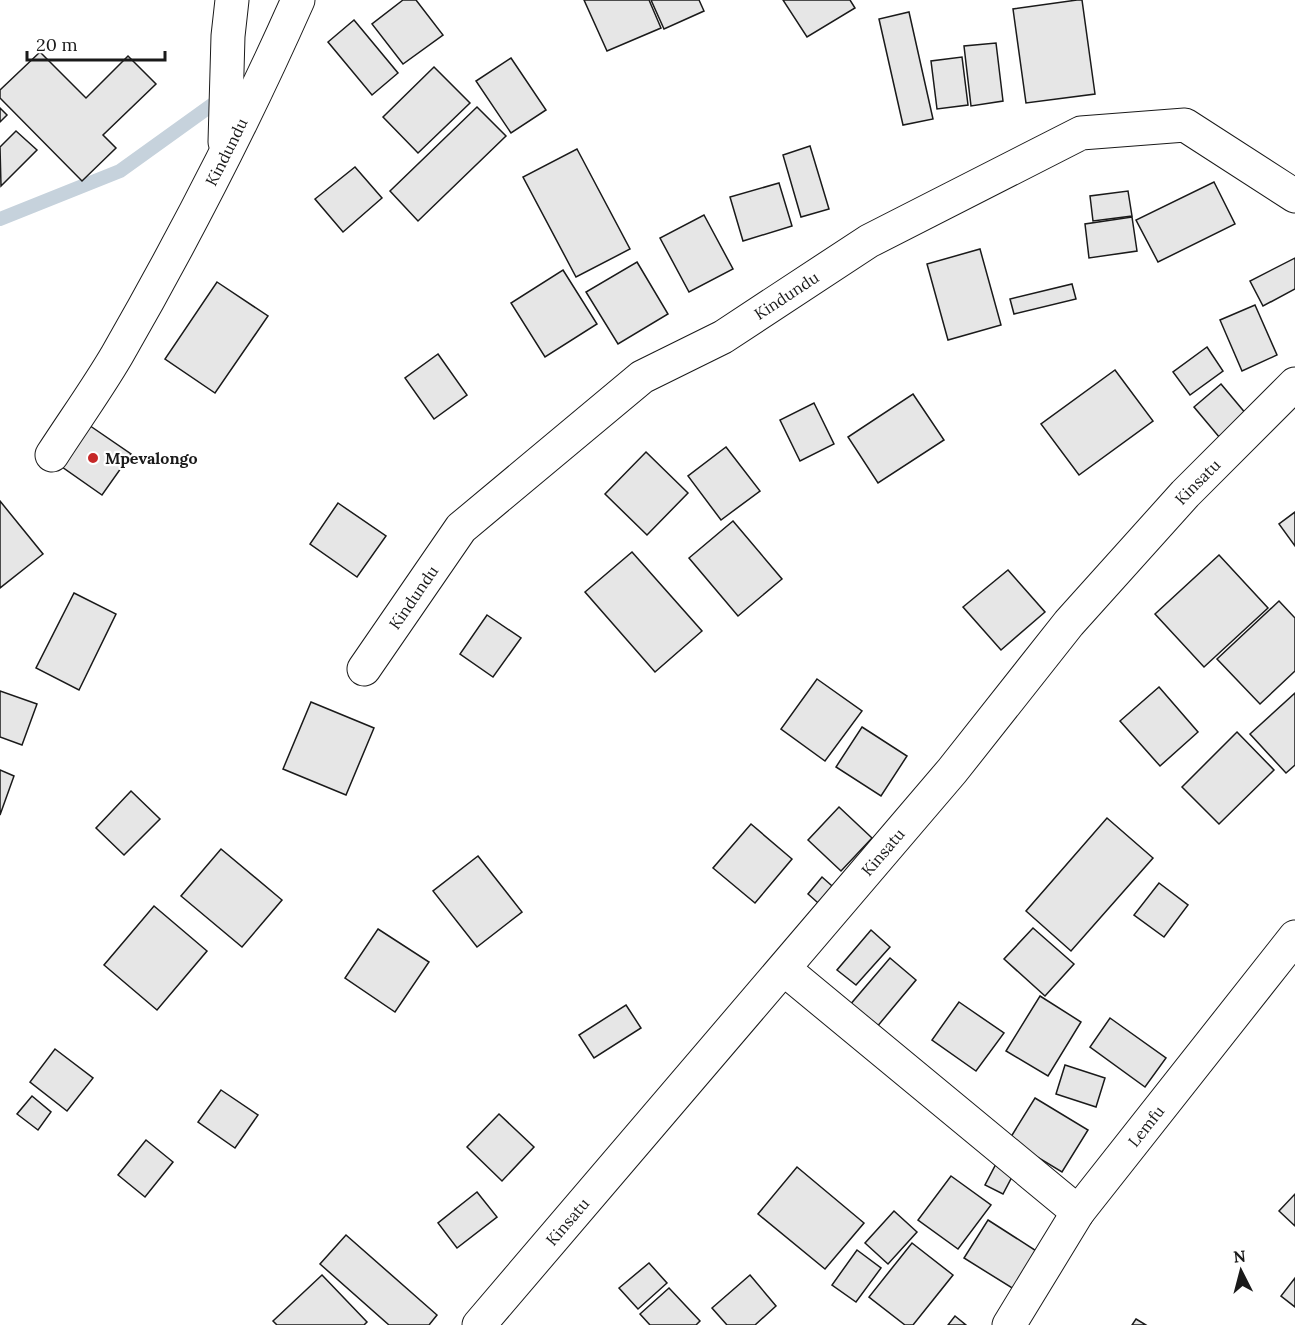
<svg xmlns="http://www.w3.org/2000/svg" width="1295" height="1325" viewBox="0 0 1295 1325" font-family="Lora,serif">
  <rect width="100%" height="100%" fill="#fff"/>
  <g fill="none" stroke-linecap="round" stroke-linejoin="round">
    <polyline stroke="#c6d2dc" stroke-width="14" points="0,219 120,171 223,97"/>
  </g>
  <g fill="#e6e6e6" stroke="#1a1a1a" stroke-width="1.5">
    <polygon points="403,0 416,0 443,35 403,64 372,24"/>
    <polygon points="584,0 649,0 661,28 607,51"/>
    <polygon points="651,0 699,0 704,11 664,29"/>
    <polygon points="783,0 850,0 855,8 807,37"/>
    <polygon points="1077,0 1082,0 1095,94 1026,103 1013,9"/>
    <polygon points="909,12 933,119 903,125 879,19"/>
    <polygon points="354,20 398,73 372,95 328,42"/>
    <polygon points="996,43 1003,101 971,106 964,46"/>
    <polygon points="40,52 86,98 128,56 156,84 103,135 116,148 82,181 0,98 0,90"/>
    <polygon points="962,57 968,105 937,109 931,61"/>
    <polygon points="511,58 546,110 511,133 476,81"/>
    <polygon points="434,67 470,103 418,153 383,117"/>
    <polygon points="477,107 506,136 418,221 390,191"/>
    <polygon points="0,108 7,115 0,122"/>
    <polygon points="16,131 37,150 1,186 0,147"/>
    <polygon points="810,146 829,209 801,217 783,155"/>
    <polygon points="577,149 630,249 576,277 523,177"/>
    <polygon points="355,167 382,198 343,232 315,199"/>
    <polygon points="1214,182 1235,224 1158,262 1136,220"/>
    <polygon points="779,183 792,226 743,241 730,197"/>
    <polygon points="1128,191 1132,216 1093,221 1090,196"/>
    <polygon points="704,215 733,269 689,292 660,238"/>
    <polygon points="1132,217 1137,251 1089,258 1085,224"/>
    <polygon points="980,249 1001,325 948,340 927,264"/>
    <polygon points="1295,258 1295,289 1263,306 1250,281"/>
    <polygon points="637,262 668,314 618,344 586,292"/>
    <polygon points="563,270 597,324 545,357 511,303"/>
    <polygon points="217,282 268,316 215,393 165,359"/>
    <polygon points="1072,284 1076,299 1014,314 1010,299"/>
    <polygon points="1255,305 1277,355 1242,371 1220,320"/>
    <polygon points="1207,347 1223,371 1190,395 1173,372"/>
    <polygon points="438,354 467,395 434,419 405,378"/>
    <polygon points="1115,370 1153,421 1079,475 1041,424"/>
    <polygon points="1221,384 1252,421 1225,444 1194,407"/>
    <polygon points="913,394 944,440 878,483 848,437"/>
    <polygon points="814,403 834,444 800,461 780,420"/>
    <polygon points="83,421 131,454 102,495 55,462"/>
    <polygon points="726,447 760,491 721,520 688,476"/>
    <polygon points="646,452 688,493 647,535 605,494"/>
    <polygon points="0,501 43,554 0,588"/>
    <polygon points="338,503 386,536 357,577 310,544"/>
    <polygon points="1295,512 1295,546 1279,524"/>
    <polygon points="733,521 782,579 738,616 689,558"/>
    <polygon points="632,552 702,631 655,672 585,592"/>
    <polygon points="1219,555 1268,608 1204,667 1155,614"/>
    <polygon points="1008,570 1045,612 1001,650 963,607"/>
    <polygon points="74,593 116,614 79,690 36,668"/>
    <polygon points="1279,601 1295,618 1295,671 1260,704 1217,659"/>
    <polygon points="487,615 521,638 493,677 460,654"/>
    <polygon points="817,679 862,711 825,761 781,729"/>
    <polygon points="1159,687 1198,732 1160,766 1120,721"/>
    <polygon points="0,691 37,704 22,745 0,737"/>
    <polygon points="1295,693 1295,765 1286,773 1250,734"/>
    <polygon points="311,702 374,728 346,795 283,769"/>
    <polygon points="862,727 907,756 881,796 836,767"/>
    <polygon points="1237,732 1274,770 1219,824 1182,787"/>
    <polygon points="0,770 14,776 0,815"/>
    <polygon points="131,791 160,819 124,855 96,828"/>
    <polygon points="839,807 872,838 841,871 808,840"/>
    <polygon points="1107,818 1153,858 1071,951 1026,911"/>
    <polygon points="751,824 792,859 755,903 713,868"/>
    <polygon points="221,849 282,900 242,947 181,896"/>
    <polygon points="478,856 522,912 477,947 433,891"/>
    <polygon points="822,877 840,893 825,909 808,894"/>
    <polygon points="1159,883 1188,905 1164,937 1134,915"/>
    <polygon points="154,906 207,951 157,1010 104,965"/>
    <polygon points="1033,928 1074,964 1045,996 1004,959"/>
    <polygon points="378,929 429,962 395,1012 345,978"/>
    <polygon points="871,930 890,947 856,985 837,970"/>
    <polygon points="890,958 916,980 876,1028 849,1006"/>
    <polygon points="1040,996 1081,1022 1048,1076 1006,1051"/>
    <polygon points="959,1002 1004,1033 976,1071 932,1040"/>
    <polygon points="626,1005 641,1028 594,1058 579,1035"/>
    <polygon points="1110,1018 1166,1058 1145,1087 1090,1047"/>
    <polygon points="55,1049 93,1078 67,1111 30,1082"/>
    <polygon points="1065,1065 1105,1078 1096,1107 1056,1094"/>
    <polygon points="221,1090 258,1115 235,1148 198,1122"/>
    <polygon points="32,1096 51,1112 38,1130 17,1114"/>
    <polygon points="1035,1098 1088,1130 1062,1172 1009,1140"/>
    <polygon points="499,1114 534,1147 502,1181 467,1147"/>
    <polygon points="146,1140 173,1162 145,1197 118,1175"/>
    <polygon points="997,1162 1015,1171 1003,1194 985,1185"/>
    <polygon points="797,1167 864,1223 825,1269 758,1214"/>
    <polygon points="951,1176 991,1205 958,1249 918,1220"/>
    <polygon points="477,1192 497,1217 457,1248 438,1223"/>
    <polygon points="1295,1194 1295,1226 1279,1211"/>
    <polygon points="894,1211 917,1232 888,1264 865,1243"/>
    <polygon points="988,1220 1041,1254 1017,1291 964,1258"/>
    <polygon points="346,1235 437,1315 429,1325 389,1325 320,1264"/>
    <polygon points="912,1243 953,1275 913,1325 905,1325 869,1297"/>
    <polygon points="857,1250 881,1268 856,1302 832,1285"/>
    <polygon points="649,1263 667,1283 638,1309 619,1288"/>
    <polygon points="322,1275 367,1322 364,1325 277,1325 273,1321"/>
    <polygon points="750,1275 776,1306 755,1325 727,1325 712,1308"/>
    <polygon points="1295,1278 1295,1307 1281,1296"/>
    <polygon points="669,1288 700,1321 696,1325 650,1325 640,1314"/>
    <polygon points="955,1316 966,1325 948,1325"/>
    <polygon points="1136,1319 1146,1325 1132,1325"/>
  </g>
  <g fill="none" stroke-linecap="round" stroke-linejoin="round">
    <defs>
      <g id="minor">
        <polyline points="225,142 228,36 232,0"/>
        <path id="s1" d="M 52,455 C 74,421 97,389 117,355 C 183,240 244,122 298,0"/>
        <path id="s2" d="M 364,669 L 461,528 L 642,377 L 723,337 L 869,241 L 1081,133 L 1185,125 L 1295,196"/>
        <polyline points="784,969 1078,1212"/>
        <path id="s3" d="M 479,1325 L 952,771 L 1069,623 L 1185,494 L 1295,384"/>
        <path id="s4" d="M 1009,1325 L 1078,1212 L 1295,937"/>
      </g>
    </defs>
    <use href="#minor" stroke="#1a1a1a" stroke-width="35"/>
    <use href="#minor" stroke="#fff" stroke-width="33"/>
  </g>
  <circle fill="#c62828" stroke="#fff" stroke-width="2" cx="93" cy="458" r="6"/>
  <g text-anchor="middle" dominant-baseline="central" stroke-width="4.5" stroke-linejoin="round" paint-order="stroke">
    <g font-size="16" fill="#1a1a1a" stroke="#fff">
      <text stroke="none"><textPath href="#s1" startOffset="350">Kindundu</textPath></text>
      <text stroke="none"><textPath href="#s2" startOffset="573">Kindundu</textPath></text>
      <text stroke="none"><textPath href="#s3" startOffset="1108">Kinsatu</textPath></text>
      <text stroke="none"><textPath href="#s2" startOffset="87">Kindundu</textPath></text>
      <text stroke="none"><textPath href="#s3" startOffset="622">Kinsatu</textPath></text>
      <text stroke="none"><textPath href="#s4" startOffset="242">Lemfu</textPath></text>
      <text stroke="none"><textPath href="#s3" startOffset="136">Kinsatu</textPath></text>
    </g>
    <g font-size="16" font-weight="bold" fill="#1a1a1a" stroke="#fff" text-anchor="start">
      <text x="105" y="458">Mpevalongo</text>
    </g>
  </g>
  <g transform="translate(1241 1271) rotate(354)" stroke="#ffffff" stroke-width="4.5" paint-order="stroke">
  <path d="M0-4.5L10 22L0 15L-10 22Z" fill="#1a1a1a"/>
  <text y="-9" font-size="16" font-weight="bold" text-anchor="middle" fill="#1a1a1a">N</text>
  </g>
  <path d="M27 51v9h138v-9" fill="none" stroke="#1a1a1a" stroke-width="3"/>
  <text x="36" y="51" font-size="18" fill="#1a1a1a" stroke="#ffffff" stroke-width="4.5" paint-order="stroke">20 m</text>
</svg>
